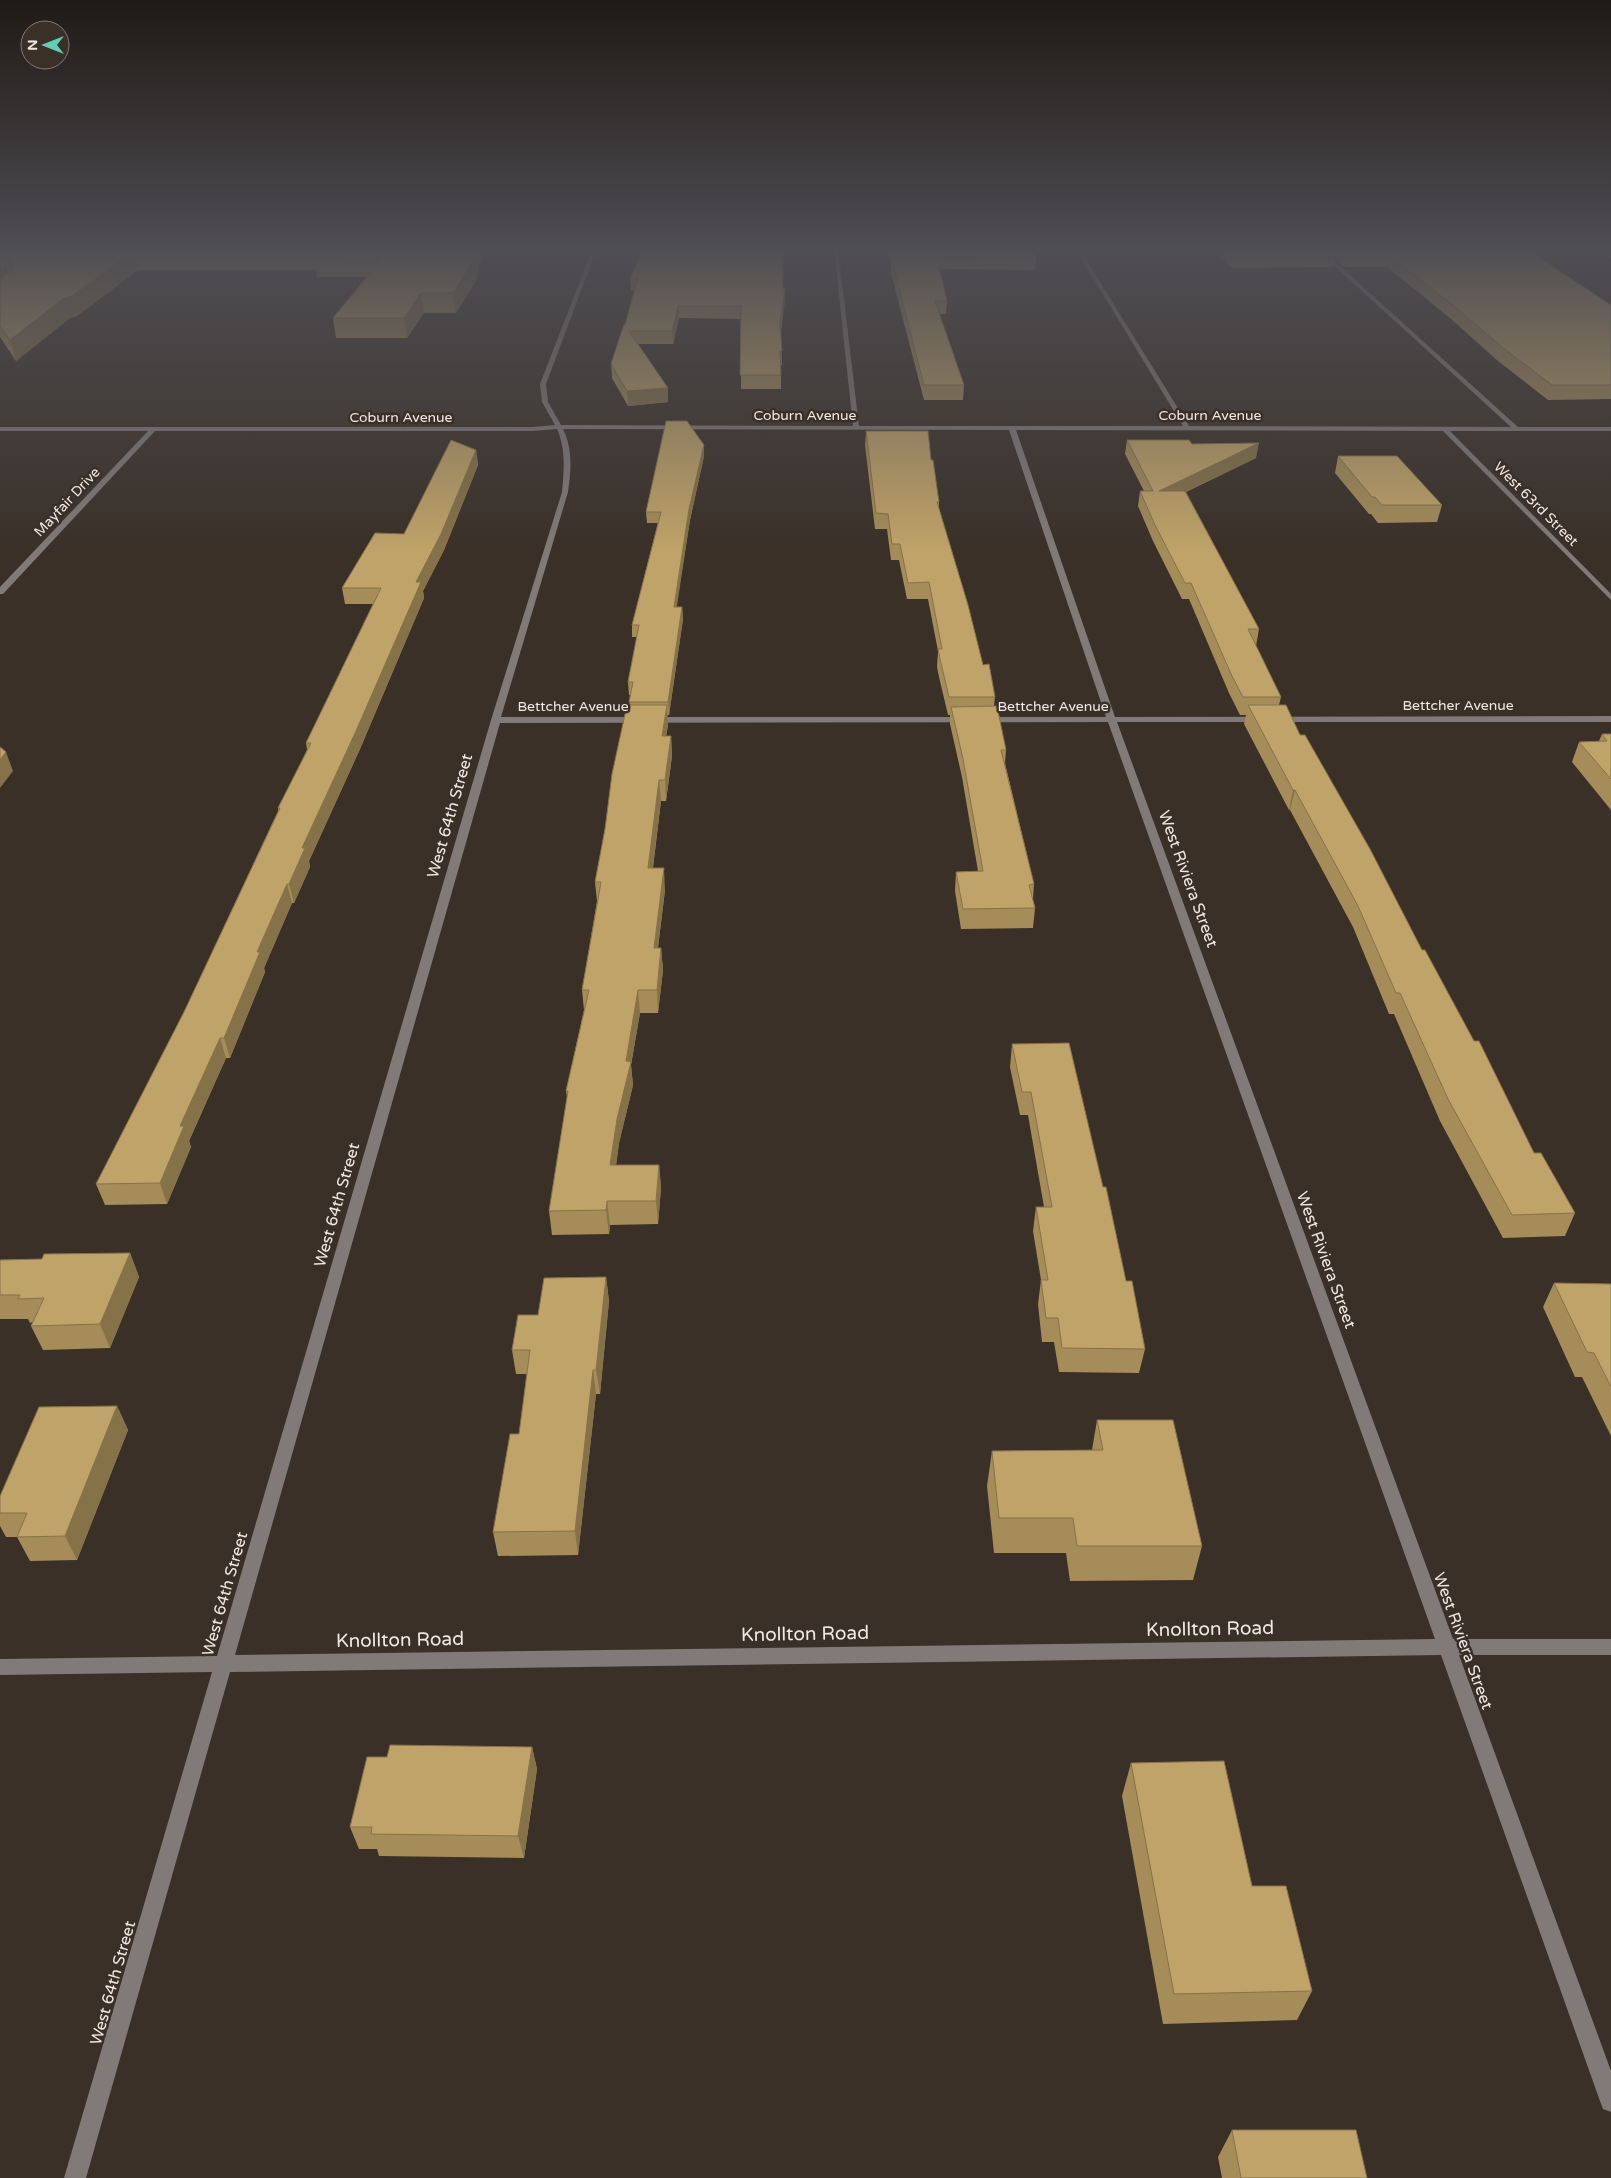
<svg xmlns="http://www.w3.org/2000/svg" width="1611" height="2178" viewBox="0 0 1611 2178" font-family="'Varela Round',sans-serif">
  <rect width="100%" height="100%" fill="#3a3028"/>
  <g fill="none" stroke-linecap="round" stroke-linejoin="round">
    <g fill="#817a78" fill-rule="evenodd">
      <path d="M 593,248 L 597,248 L 546,384 L 548,402 L 561,425 L 853,426 L 834,248 L 838,248 L 859,426 L 1183,426 L 1075,248 L 1079,248 L 1189,426 L 1511,427 L 1315,248 L 1320,248 L 1518,427 L 1611,427 L 1611,431 L 1450,431 L 1611,594 L 1611,600 L 1443,431 L 1016,430 L 1115,717 L 1611,716 L 1611,722 L 1117,722 L 1453,1639 L 1611,1639 L 1611,1655 L 1459,1655 L 1611,2071 L 1611,2112 L 1603,2109 L 1600,2101 L 1441,1655 L 230,1672 L 86,2178 L 64,2178 L 212,1672 L 0,1675 L 0,1659 L 217,1656 L 491,720 L 562,492 C 564,471 566,449 557,429 L 533,431 L 155,431 L 3,594 L 0,594 L 0,587 L 148,431 L 0,431 L 0,427 L 533,427 L 555,425 L 542,402 L 540,384 ZM 563,429 L 1009,430 L 1106,717 L 501,717 L 568,492 C 571,471 573,449 563,429 ZM 1108,722 L 1435,1639 L 235,1655 L 500,723 Z"/>
      <polygon points="1592,248 1598,248 1611,256 1611,259"/>
    </g>
  </g>
  <g fill="#a58c59">
    <polygon points="0,248 483,248 484,257 478,266 479,272 476,276 477,279 456,313 424,313 407,338 336,338 333,318 366,277 317,277 316,270 138,270 77,316 70,318 16,361 0,337"/>
    <polygon points="644,248 784,248 783,288 785,288 785,300 781,332 782,365 781,365 781,389 741,389 741,319 679,318 673,344 638,344 668,402 628,406 612,378 611,364 625,325 634,290 631,290 630,278"/>
    <polygon points="887,248 1031,248 1036,258 1035,270 940,269 947,301 946,314 939,314 964,385 963,400 924,400 891,273 892,261"/>
    <polygon points="1213,248 1525,248 1611,305 1611,399 1548,400 1498,361 1450,318 1387,267 1344,267 1335,259 1333,267 1232,268"/>
    <polygon points="866,431 931,460 939,502 939,508 983,665 995,697 994,706 1006,750 1005,763 1034,884 1033,900 1035,908 1033,928 961,929 955,891 956,872 978,871 962,777 950,724 950,715 948,715 939,677 937,667 938,651 928,599 907,599 899,560 891,560 887,529 875,529 865,445"/>
    <polygon points="1127,440 1192,444 1256,458 1186,492 1259,629 1256,646 1281,697 1279,705 1300,735 1422,950 1534,1153 1575,1213 1565,1236 1503,1238 1440,1121 1394,1014 1389,1014 1353,927 1290,810 1289,810 1244,724 1246,715 1240,715 1229,693 1189,599 1182,599 1153,541 1138,506 1140,491 1144,491 1125,454"/>
    <polygon points="476,450 478,465 444,550 423,591 424,598 360,749 309,861 310,867 294,903 292,903 264,968 265,972 230,1058 226,1058 189,1141 191,1147 167,1204 105,1205 96,1184 184,1012 278,811 278,808 307,750 306,743 373,604 345,604 342,588 404,534"/>
    <polygon points="704,456 690,520 676,607 682,607 683,619 669,715 667,715 668,725 666,736 671,736 672,756 666,801 661,801 653,868 665,890 658,948 661,948 663,970 658,1013 640,1013 631,1065 633,1085 619,1143 616,1165 659,1165 661,1188 658,1224 610,1225 609,1234 552,1235 549,1211 567,1097 566,1091 584,1010 582,990 597,901 595,882 631,695 629,695 628,682 637,637 632,637 632,625 658,523 647,523 646,512"/>
    <polygon points="1338,456 1442,505 1437,522 1378,523 1371,514 1369,514 1335,473"/>
    <polygon points="1602,734 1611,734 1611,810 1572,762 1579,742 1599,741"/>
    <polygon points="1012,1044 1103,1187 1126,1281 1145,1349 1139,1373 1059,1372 1054,1342 1042,1342 1038,1304 1041,1280 1033,1231 1036,1207 1044,1207 1028,1115 1020,1115 1010,1067"/>
    <polygon points="130,1253 139,1277 110,1348 43,1350 31,1326 33,1322 30,1323 28,1319 0,1319 0,1260 42,1259"/>
    <polygon points="606,1277 609,1301 600,1394 596,1394 578,1555 498,1556 493,1532 519,1434 527,1374 516,1374 512,1350 538,1315"/>
    <polygon points="1554,1283 1611,1284 1611,1436 1582,1377 1575,1377 1543,1307"/>
    <polygon points="117,1406 128,1430 77,1560 30,1561 17,1537 6,1537 0,1526 0,1496"/>
    <polygon points="1097,1420 1202,1546 1193,1580 1070,1581 1066,1553 994,1553 987,1486 992,1451 1092,1450"/>
    <polygon points="532,1747 537,1769 524,1858 379,1856 377,1849 359,1849 350,1827 387,1757"/>
    <polygon points="1131,1763 1252,1886 1312,1991 1297,2020 1163,2024 1122,1796"/>
    <polygon points="1232,2130 1367,2178 1222,2178 1218,2157"/>
  </g>
  <g fill="#867249">
    <polygon points="470,248 483,248 484,257 478,266 479,272 476,276 477,279 456,313 453,293"/>
    <polygon points="134,251 138,270 77,316 70,318 16,361 10,340 64,298"/>
    <polygon points="4,261 10,280 0,295 0,271"/>
    <polygon points="785,288 785,300 780,336 780,323"/>
    <polygon points="421,293 424,313 407,338 404,318"/>
    <polygon points="678,306 679,318 673,344 672,331"/>
    <polygon points="668,388 668,402 628,406 627,391"/>
    <polygon points="1259,443 1256,458 1157,506 1159,491"/>
    <polygon points="704,445 704,456 690,520 675,619 674,607 689,509"/>
    <polygon points="476,450 478,465 444,550 423,591 424,598 360,749 309,861 310,867 294,903 289,884 302,848 416,582"/>
    <polygon points="682,607 683,619 669,715 668,702"/>
    <polygon points="667,705 668,725 663,756 662,736"/>
    <polygon points="671,736 672,756 666,801 665,780"/>
    <polygon points="6,752 13,771 0,788 0,760"/>
    <polygon points="659,780 661,801 650,890 648,868"/>
    <polygon points="1293,790 1295,790 1290,810 1289,810"/>
    <polygon points="664,868 665,890 655,970 654,948"/>
    <polygon points="287,884 292,903 264,968 265,972 230,1058 224,1038 257,952"/>
    <polygon points="661,948 663,970 658,1013 657,990"/>
    <polygon points="638,990 640,1013 631,1065 633,1085 619,1143 613,1189 610,1165 626,1061"/>
    <polygon points="220,1038 226,1058 189,1141 191,1147 167,1204 160,1183 180,1126"/>
    <polygon points="659,1165 661,1188 658,1224 656,1201"/>
    <polygon points="607,1201 610,1225 609,1234 606,1210"/>
    <polygon points="130,1253 139,1277 110,1348 100,1324"/>
    <polygon points="606,1277 609,1301 600,1394 596,1370"/>
    <polygon points="593,1370 596,1394 578,1555 575,1531"/>
    <polygon points="117,1406 128,1430 77,1560 65,1536"/>
    <polygon points="532,1747 537,1769 524,1858 518,1836"/>
  </g>
  <g fill="#c0a368" stroke="#867249">
    <polygon points="0,248 475,248 471,253 476,253 472,260 474,260 453,293 421,293 404,318 333,318 382,259 314,258 321,251 134,251 72,296 64,298 10,340 0,326 0,279 12,271 14,263 10,256 0,253"/>
    <polygon points="644,248 784,248 782,288 785,288 780,323 782,351 780,351 781,375 740,375 741,306 678,306 672,331 629,331 668,388 627,391 611,364 624,324 625,325 638,278 630,278"/>
    <polygon points="892,248 1031,248 1036,258 937,257 947,301 935,301 964,385 924,385 892,261 896,260"/>
    <polygon points="1226,248 1327,248 1336,256 1234,256"/>
    <polygon points="1338,248 1525,248 1611,305 1611,385 1552,385 1502,347 1453,305 1390,256 1347,256"/>
    <polygon points="0,259 4,261 6,267 0,271"/>
    <polygon points="666,421 687,421 704,445 689,509 674,607 682,607 668,702 629,702 633,682 628,682 639,625 632,625 661,512 646,512"/>
    <polygon points="866,431 928,431 931,460 933,460 939,502 937,502 968,605 983,665 989,664 995,697 949,697 940,659 938,649 942,649 929,582 908,583 900,544 892,544 888,514 876,513"/>
    <polygon points="451,440 476,450 441,534 416,582 421,582 356,731 302,848 305,848 289,884 287,884 257,952 260,952 224,1038 220,1038 180,1126 184,1126 160,1183 96,1184 184,1012 280,808 278,808 311,743 306,743 381,588 342,588 375,533 404,534"/>
    <polygon points="1127,440 1189,440 1192,444 1259,443 1159,491 1185,491 1259,629 1248,629 1281,697 1243,697 1232,676 1191,583 1185,583 1155,525 1140,491 1153,491"/>
    <polygon points="1338,456 1397,456 1442,505 1382,505 1375,497 1372,497"/>
    <polygon points="627,705 667,705 662,736 671,736 665,780 659,780 648,868 664,868 654,948 661,948 657,990 638,990 626,1061 631,1062 617,1119 610,1165 659,1165 656,1201 607,1201 606,1210 549,1211 568,1091 566,1091 589,990 582,990 601,882 595,882 605,829 612,774"/>
    <polygon points="1248,705 1286,705 1300,735 1305,735 1370,849 1422,950 1425,950 1474,1041 1479,1041 1534,1153 1541,1153 1575,1213 1512,1215 1448,1099 1400,993 1396,993 1358,906 1295,790 1293,790"/>
    <polygon points="997,706 1006,750 1001,750 1034,884 1029,885 1035,908 963,909 956,872 983,871 963,759 951,707"/>
    <polygon points="1602,734 1611,734 1611,779 1579,742 1607,741"/>
    <polygon points="0,747 6,752 0,760"/>
    <polygon points="1069,1043 1103,1187 1106,1187 1126,1281 1132,1281 1145,1349 1062,1348 1058,1318 1046,1318 1041,1280 1048,1280 1036,1207 1052,1207 1031,1092 1022,1092 1012,1044"/>
    <polygon points="130,1253 100,1324 31,1326 44,1298 18,1299 20,1295 0,1295 0,1260 42,1259 44,1254"/>
    <polygon points="606,1277 596,1370 593,1370 575,1531 493,1532 510,1434 519,1434 530,1350 512,1350 518,1315 538,1315 544,1278"/>
    <polygon points="1554,1283 1611,1284 1611,1387 1594,1353 1587,1352"/>
    <polygon points="117,1406 65,1536 17,1537 27,1513 0,1513 0,1496 39,1407"/>
    <polygon points="1097,1420 1173,1420 1202,1546 1077,1546 1073,1518 999,1518 992,1451 1103,1450"/>
    <polygon points="390,1745 532,1747 518,1836 371,1834 372,1827 350,1827 367,1757 387,1757"/>
    <polygon points="1224,1761 1252,1886 1286,1886 1312,1991 1174,1994 1131,1763"/>
    <polygon points="1232,2130 1356,2130 1367,2178 1241,2178"/>
  </g>
  <linearGradient id="sky" x2="0" y2="1"><stop stop-color="#201a16"/><stop offset="0.45" stop-color="#4f4e53"/><stop offset="1" stop-color="#4f4e53" stop-opacity="0"/></linearGradient>
  <rect width="1611" height="553" fill="url(#sky)"/>
  <g text-anchor="middle" dominant-baseline="central" stroke-width="5" stroke-linejoin="round" paint-order="stroke">
    <g font-size="14" fill="#efe8e3" stroke="#3a3028">
      <text x="805" y="415">Coburn Avenue</text>
      <text x="1210" y="415">Coburn Avenue</text>
      <text x="401" y="417">Coburn Avenue</text>
      <text transform="translate(67 502) rotate(-47)">Mayfair Drive</text>
      <text transform="translate(1536 504) rotate(45)">West 63rd Street</text>
      <text x="1458" y="705">Bettcher Avenue</text>
      <text x="573" y="706">Bettcher Avenue</text>
      <text x="1053" y="706">Bettcher Avenue</text>
    </g>
    <g font-size="16" fill="#efe8e3" stroke="#3a3028">
      <text transform="translate(450 816) rotate(-74)">West 64th Street</text>
      <text transform="translate(1188 879) rotate(70)">West Riviera Street</text>
      <text transform="translate(337 1205) rotate(-74)">West 64th Street</text>
      <text transform="translate(1326 1260) rotate(70)">West Riviera Street</text>
      <text transform="translate(225 1594) rotate(-74)">West 64th Street</text>
      <text transform="translate(1463 1641) rotate(70)">West Riviera Street</text>
      <text transform="translate(113 1983) rotate(-74)">West 64th Street</text>
    </g>
    <g font-size="19" fill="#efe8e3" stroke="#3a3028">
      <text transform="translate(1210 1629) rotate(-1)">Knollton Road</text>
      <text transform="translate(805 1634) rotate(-1)">Knollton Road</text>
      <text transform="translate(400 1640) rotate(-1)">Knollton Road</text>
    </g>
  </g>
  <g transform="translate(45 45) rotate(270)"><circle r="24" fill="#3a3028" stroke="#827a73"/>
  <path d="M0-4L9 19L0 12L-9 19Z" fill="#5eceb8"/>
  <text y="-8" font-size="14" font-weight="bold" text-anchor="middle" fill="#efe8e3">N</text>
  </g>
</svg>
